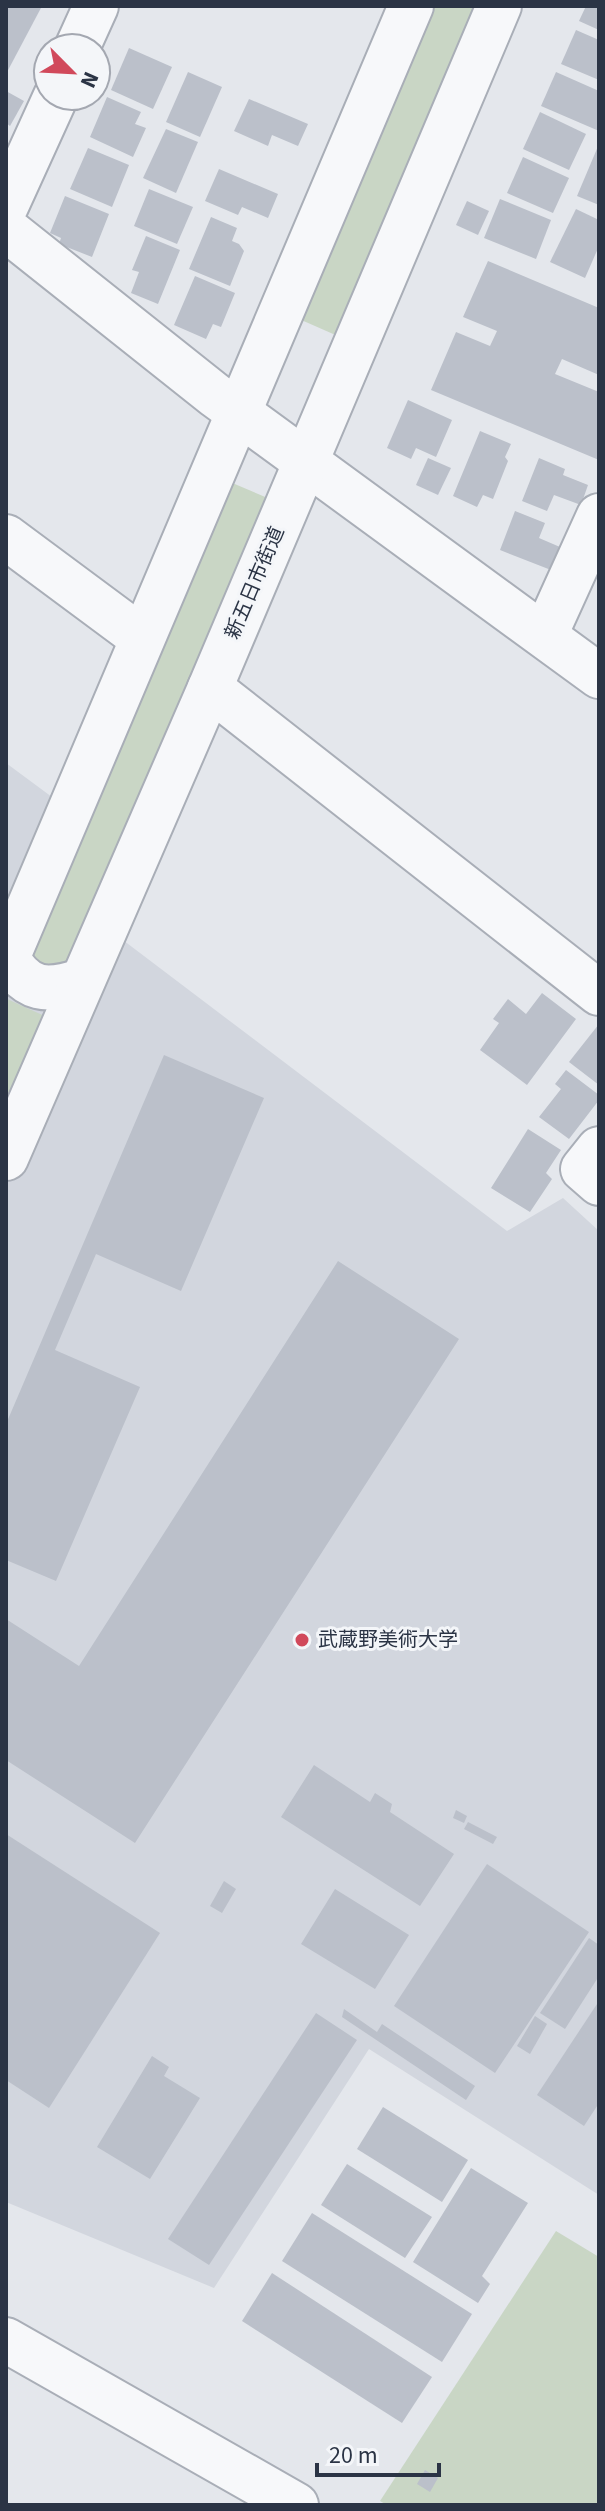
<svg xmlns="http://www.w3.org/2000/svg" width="605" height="2511" viewBox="0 0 605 2511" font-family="'Source Sans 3','Noto Sans JP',sans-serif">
  <rect width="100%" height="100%" fill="#e4e7ec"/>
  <polygon fill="#d2d6de" points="6,763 102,834 74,903 507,1231 563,1198 599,1231 599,2195 369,2049 214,2288 6,2202"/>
  <g fill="#c9d6c5">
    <polygon points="432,6 481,6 340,337 299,319"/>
    <polygon points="230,482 270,499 66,972 31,962 31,945"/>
    <polygon points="7,999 49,1018 6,1119 6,1001"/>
    <polygon points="556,2231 599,2257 599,2505 387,2505 380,2501"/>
  </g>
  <g fill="#bbc0ca">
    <polygon points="6,6 42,6 6,74"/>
    <polygon points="586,6 599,6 599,30 579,21"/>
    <polygon points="576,30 599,40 599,80 561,64"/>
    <polygon points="129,48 172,67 153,109 111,90"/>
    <polygon points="188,72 222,87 200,137 166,122"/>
    <polygon points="556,72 599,91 599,131 541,106"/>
    <polygon points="6,91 24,101 10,126 6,123"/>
    <polygon points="107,97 141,112 135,124 146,128 133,157 90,137"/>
    <polygon points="249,99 308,124 298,146 272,135 268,146 234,131"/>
    <polygon points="540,112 586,134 569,170 523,149"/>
    <polygon points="166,129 198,142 176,193 143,178"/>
    <polygon points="599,144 599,205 577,196"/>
    <polygon points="88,148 129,165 112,207 70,189"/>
    <polygon points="523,157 569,178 553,213 507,193"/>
    <polygon points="219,169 278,194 268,218 242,207 238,215 205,201"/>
    <polygon points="149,189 193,207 177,244 134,226"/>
    <polygon points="65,196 109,214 92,257 59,244 61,238 50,233"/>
    <polygon points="500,199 551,220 536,259 484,238"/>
    <polygon points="467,201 489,211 478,235 456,225"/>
    <polygon points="576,209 599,220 599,246 585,278 550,262"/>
    <polygon points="211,217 237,228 232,241 239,244 244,251 230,286 189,269"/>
    <polygon points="146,236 180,250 158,304 131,293 139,272 132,270"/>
    <polygon points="488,261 599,308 599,375 562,359 555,374 599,392 599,460 431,390 456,332 490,346 497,331 463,317"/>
    <polygon points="195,276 235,293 221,327 213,324 206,339 174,325"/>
    <polygon points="408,400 452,420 436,457 416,448 411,459 387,448"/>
    <polygon points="480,431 511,444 505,457 508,461 493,499 483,495 477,507 453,496"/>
    <polygon points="428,458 451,468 438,495 416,485"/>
    <polygon points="539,458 565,469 563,475 588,485 581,505 554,495 547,511 522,501"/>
    <polygon points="515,511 545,523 539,538 560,547 551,570 500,550"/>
    <polygon points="542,993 576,1019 527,1085 480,1050 499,1023 493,1019 508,999 526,1014"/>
    <polygon points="599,1024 599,1085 569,1062"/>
    <polygon points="164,1055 264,1098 181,1291 96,1254 55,1350 140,1387 56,1581 6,1560 6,1424"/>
    <polygon points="566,1070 599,1095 599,1100 569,1139 539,1117 561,1089 555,1084"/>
    <polygon points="528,1129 561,1150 546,1173 552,1179 530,1212 491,1188"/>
    <polygon points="338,1261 459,1339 135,1843 6,1760 6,1619 79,1666"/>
    <polygon points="314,1765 370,1802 375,1793 392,1804 390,1812 454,1854 420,1906 281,1817"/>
    <polygon points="456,1810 467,1816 464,1823 453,1818"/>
    <polygon points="468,1822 497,1837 493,1844 464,1829"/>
    <polygon points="6,1834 160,1933 49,2108 6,2080"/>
    <polygon points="487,1864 589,1932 495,2073 394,2006"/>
    <polygon points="224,1881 236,1889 222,1913 210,1906"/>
    <polygon points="335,1889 409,1935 375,1989 301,1944"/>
    <polygon points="589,1938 599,1945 599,1976 565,2029 540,2013"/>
    <polygon points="599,2001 599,2103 584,2126 537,2095"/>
    <polygon points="344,2009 377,2032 382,2024 475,2086 466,2100 342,2017"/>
    <polygon points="316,2013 357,2040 209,2265 168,2239"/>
    <polygon points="535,2016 547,2024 530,2054 517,2046"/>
    <polygon points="152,2056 169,2067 164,2076 200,2098 150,2179 97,2147"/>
    <polygon points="383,2107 468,2160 442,2202 357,2149"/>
    <polygon points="347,2164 432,2217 405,2258 321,2205"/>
    <polygon points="471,2168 528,2203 482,2276 490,2284 478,2303 413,2262"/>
    <polygon points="312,2213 472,2314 442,2362 282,2261"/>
    <polygon points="272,2273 432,2377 402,2423 242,2321"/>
    <polygon points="425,2470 438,2478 430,2492 417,2484"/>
  </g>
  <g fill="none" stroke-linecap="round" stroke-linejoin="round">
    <defs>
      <g id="minor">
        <polyline points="77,48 96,6"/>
        <polyline points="6,206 56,96"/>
        <polyline points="6,229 216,396 599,676"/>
        <polyline points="6,537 142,638"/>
        <polyline points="545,635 599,516"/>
        <polyline points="210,688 599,993"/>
        <path d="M 7,958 C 28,992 46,992 82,981"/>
        <polyline points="6,961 411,6"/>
        <polyline points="599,1149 583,1169 599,1183"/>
        <polyline points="6,1158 210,688 499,6"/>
        <polyline points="6,2340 296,2505"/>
      </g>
    </defs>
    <use href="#minor" stroke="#a9aeb7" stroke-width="48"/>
    <use href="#minor" stroke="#f7f8fa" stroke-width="44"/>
  </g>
  <circle fill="#d1495b" stroke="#f4f6f9" stroke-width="3" cx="302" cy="1640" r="8"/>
  <g text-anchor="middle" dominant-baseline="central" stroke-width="6" stroke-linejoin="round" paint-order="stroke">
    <g font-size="20" fill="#2b3445" stroke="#f4f6f9">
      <text transform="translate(255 583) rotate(-67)">新五日市街道</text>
    </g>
    <g font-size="20" fill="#2b3445" stroke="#f4f6f9" text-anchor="start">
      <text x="318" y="1640">武蔵野美術大学</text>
    </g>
  </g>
  <rect width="605" height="2511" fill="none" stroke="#2b3445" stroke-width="16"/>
  <g transform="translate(72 72) rotate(114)"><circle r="38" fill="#f4f6f9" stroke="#a4a8b1" stroke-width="2"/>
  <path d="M0-6L14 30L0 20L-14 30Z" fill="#d1495b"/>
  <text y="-12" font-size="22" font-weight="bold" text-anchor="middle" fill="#2b3445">N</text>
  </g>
  <path d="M317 2463v12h122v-12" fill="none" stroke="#2b3445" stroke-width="4"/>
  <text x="329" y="2463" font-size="24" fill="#2b3445" stroke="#f4f6f9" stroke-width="6" paint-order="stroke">20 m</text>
</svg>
